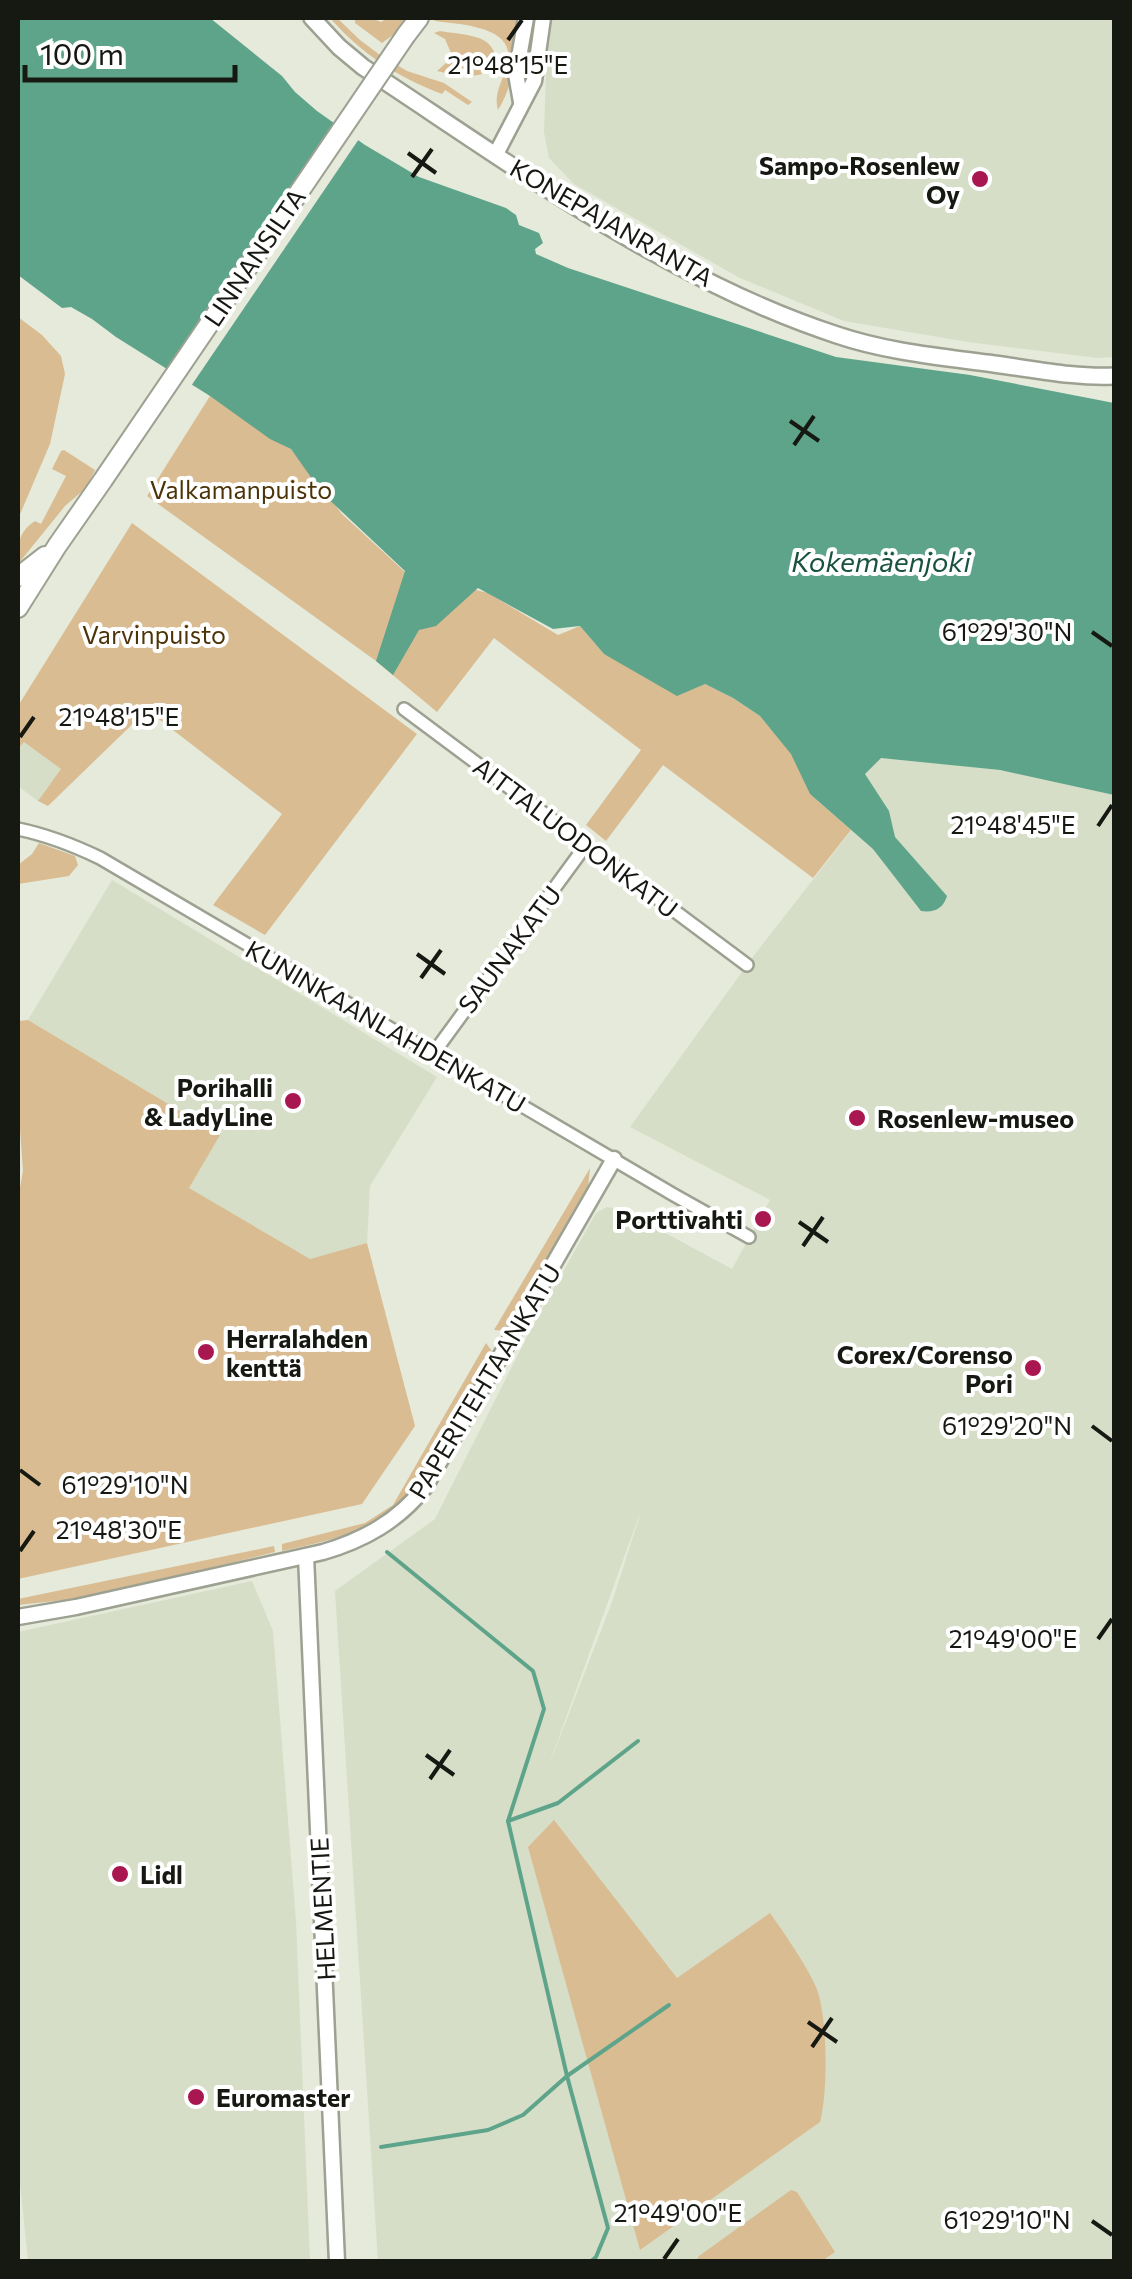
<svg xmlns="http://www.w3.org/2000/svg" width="1132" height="2279" viewBox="0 0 1132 2279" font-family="Commissioner,sans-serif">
  <rect width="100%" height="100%" fill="#e5eada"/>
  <g fill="#d6dec7" fill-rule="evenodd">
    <polygon points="552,18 1114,18 1114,357 1098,358 968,342 844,321 740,278 574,184 549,158 544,132 547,47"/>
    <polygon points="23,741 62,769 38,801 18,786 18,749"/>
    <path d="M 783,745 L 1007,771 L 1114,795 L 1114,2261 L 378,2261 L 335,1591 L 435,1519 L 531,1329 L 596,1213 L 607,1207 L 621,1209 L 732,1269 L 770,1200 L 630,1127 L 755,954 L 851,831 L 810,794 ZM 640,1515 L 612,1602 L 546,1773 L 639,1516 Z"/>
    <polygon points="112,880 437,1077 370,1186 367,1243 310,1260 188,1188 219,1136 28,1020"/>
    <polygon points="252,1581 273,1631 296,1921 310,2261 28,2261 18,2163 18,1632"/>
  </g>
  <g fill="#dabc93">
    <path d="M 330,18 L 337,18 L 360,40 L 380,55 L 407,71 L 444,83 L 472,102 L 468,105 L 445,90 L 442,94 C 397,77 362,54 330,18 Z"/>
    <polygon points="355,18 371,18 381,22 388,18 408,18 397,32 382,43 355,23"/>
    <path d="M 434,18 L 521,18 C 516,47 515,84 498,110 C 494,96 500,85 505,72 C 524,26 463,25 435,21 L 433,19 Z"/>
    <path d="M 440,31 C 452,33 467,34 479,38 C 495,43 504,66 485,73 C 469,79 453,75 437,71 L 447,62 L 451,53 L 445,39 L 434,33 Z"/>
    <polygon points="18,317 42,335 61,356 65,374 50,444 18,519"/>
    <polygon points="210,396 291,449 342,514 405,572 488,593 558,635 580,626 604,654 705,684 733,698 760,716 792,754 810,794 851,830 813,878 663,765 606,841 586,825 641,750 494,638 437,712 376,661 147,496"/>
    <path d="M 64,450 L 95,470 L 86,488 L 65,506 L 18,564 C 17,546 18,532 35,521 L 41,524 L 66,476 L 52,469 L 61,451 Z"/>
    <polygon points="132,523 417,734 265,935 213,905 282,814 147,710 48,806 38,801 61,769 24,742 18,749 18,706"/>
    <polygon points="39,843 75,856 78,865 69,876 18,884 18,865 32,854"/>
    <polygon points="28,1020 220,1135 189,1188 310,1259 367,1243 415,1426 362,1504 18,1579 18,1199 23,1171 18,1101 18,1021"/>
    <polygon points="590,1168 588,1188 507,1331 494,1330"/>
    <path d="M 486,1343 L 494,1354 L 418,1483 C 378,1532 339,1538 282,1551 L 282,1544 L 365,1523 L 393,1505 Z"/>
    <polygon points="274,1546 275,1552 93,1597 18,1605 18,1599"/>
    <path d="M 554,1820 L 677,1978 L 770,1913 C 786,1936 804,1961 816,1987 C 828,2015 828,2093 820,2122 L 640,2250 L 528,1847 Z"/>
    <polygon points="791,2190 797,2192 835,2252 822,2261 696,2261 699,2256"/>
  </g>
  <path fill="#5ea48a" d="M 18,18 L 210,18 L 282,76 L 295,92 L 317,111 L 365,145 L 419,177 L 506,208 L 516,215 L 519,225 L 539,233 L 543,243 L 535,249 L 536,254 L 568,268 L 836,357 L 970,375 L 1114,403 L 1114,795 L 1000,770 L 881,758 L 865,774 L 889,811 L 895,837 L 947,896 C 943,909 934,913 921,911 L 873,849 L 810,794 L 791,754 L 760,716 L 733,698 L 705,684 L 677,696 L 604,654 L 580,626 L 553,629 L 478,588 L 436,626 L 419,630 L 393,675 L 376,661 L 405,571 L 322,493 L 291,449 L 270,439 L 210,396 L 116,337 L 92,319 L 71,307 L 62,308 L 18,275 Z"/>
  <polygon fill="#e5eada" points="338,119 361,136 189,389 164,373"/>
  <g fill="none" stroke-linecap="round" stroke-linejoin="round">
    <g stroke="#5ea48a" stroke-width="4">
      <polyline points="387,1552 533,1671 544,1709 508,1821 567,2076 608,2228 596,2257 590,2262"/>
      <polyline points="508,1821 558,1803 638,1741"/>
      <polyline points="381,2147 488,2130 523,2115 567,2076 669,2005"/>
    </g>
    <defs>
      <g id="minor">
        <polyline points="404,709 747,965"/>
        <path d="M 18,829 C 47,835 73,845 100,858 L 674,1195 L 749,1237"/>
        <polyline points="433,1054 586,845"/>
      </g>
      <g id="tertiary">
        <polyline points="521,102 516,74 526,18"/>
        <polyline points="496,154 534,81 543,18"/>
        <polyline points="306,1556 337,2262"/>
        <path d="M 18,1617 L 76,1607 L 323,1552 C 364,1540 398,1521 425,1487 L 614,1159"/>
      </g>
      <path id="secondary" d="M 312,18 L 339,47 L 363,67 C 511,164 668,280 837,335 C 887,352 942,357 994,364 C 1033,369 1075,378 1114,376"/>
      <g id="primary">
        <polyline points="406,35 419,18"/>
        <polyline points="18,577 45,556"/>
        <polyline points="18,608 57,546 103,480"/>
      </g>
    </defs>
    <use href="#minor" stroke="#9ca192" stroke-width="16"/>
    <use href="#tertiary" stroke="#9ca192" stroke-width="19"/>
    <use href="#secondary" stroke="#9ca192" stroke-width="20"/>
    <use href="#primary" stroke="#9ca192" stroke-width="22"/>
    <use href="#minor" stroke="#fff" stroke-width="11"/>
    <use href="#tertiary" stroke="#fff" stroke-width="14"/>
    <use href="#secondary" stroke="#fff" stroke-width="15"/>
    <use href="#primary" stroke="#fff" stroke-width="18"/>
    <defs>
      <polyline id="primary-bridge" points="103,480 406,35"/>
    </defs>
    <use href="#primary-bridge" stroke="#9ca192" stroke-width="22" stroke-linecap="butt"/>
    <use href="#primary-bridge" stroke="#fff" stroke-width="18"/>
  </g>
  <path fill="none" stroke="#161812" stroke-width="4" d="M 508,40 L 522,20M 408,153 L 436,173M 412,177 L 432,149M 790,421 L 819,441M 794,445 L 814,416M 1092,632 L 1112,646M 20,737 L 34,717M 1098,826 L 1112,805M 417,954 L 445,974M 421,978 L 441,950M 799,1222 L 828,1242M 803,1246 L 823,1217M 1092,1426 L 1112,1441M 20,1470 L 40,1485M 20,1551 L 34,1531M 1098,1639 L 1112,1619M 426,1755 L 454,1775M 430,1779 L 450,1750M 808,2022 L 837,2042M 812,2047 L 832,2018M 1092,2221 L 1112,2235M 664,2259 L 678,2239"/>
  <g fill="#a91750" stroke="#fff" stroke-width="4">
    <circle cx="980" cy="179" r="10"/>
    <circle cx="293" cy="1101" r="10"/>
    <circle cx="857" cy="1118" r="10"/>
    <circle cx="763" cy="1219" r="10"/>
    <circle cx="206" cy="1352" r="10"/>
    <circle cx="1033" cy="1368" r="10"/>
    <circle cx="120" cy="1874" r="10"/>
    <circle cx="196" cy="2097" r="10"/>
  </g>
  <g text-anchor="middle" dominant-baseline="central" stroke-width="8" stroke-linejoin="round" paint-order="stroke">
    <g font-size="25" font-weight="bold" fill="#161812" stroke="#fff" text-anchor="end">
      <text x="960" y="165">Sampo-Rosenlew<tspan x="960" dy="29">Oy</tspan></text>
      <text x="273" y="1087">Porihalli<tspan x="273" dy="29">&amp; LadyLine</tspan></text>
      <text x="877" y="1118" text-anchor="start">Rosenlew-museo</text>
      <text x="743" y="1219">Porttivahti</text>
      <text x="226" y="1338" text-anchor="start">Herralahden<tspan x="226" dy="29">kenttä</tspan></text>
      <text x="1013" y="1354">Corex/Corenso<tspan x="1013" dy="29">Pori</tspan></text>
      <text x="140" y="1874" text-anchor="start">Lidl</text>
      <text x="216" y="2097" text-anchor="start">Euromaster</text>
    </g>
    <g font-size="25" fill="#161812" stroke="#fff">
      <text transform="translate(612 222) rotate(30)">KONEPAJANRANTA</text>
      <text transform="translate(254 257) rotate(-56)">LINNANSILTA</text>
      <text transform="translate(576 837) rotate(37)">AITTALUODONKATU</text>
      <text transform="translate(509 949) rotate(-53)">SAUNAKATU</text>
      <text transform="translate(386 1026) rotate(30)">KUNINKAANLAHDENKATU</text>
      <text transform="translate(484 1381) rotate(-59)">PAPERITEHTAANKATU</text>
      <text transform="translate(322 1909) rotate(-93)">HELMENTIE</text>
    </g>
    <g font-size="25" fill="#4d3308" stroke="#fff">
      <text x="241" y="489">Valkamanpuisto</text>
      <text x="154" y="634">Varvinpuisto</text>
    </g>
    <g font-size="28" font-style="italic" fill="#1a5240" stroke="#fff">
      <text x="881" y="561">Kokemäenjoki</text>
    </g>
  </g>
  <g font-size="25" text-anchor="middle" fill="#161812" stroke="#fff" stroke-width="8" stroke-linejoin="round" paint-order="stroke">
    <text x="508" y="74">21°48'15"E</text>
    <text x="1007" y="641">61°29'30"N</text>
    <text x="119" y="726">21°48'15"E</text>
    <text x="1013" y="834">21°48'45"E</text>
    <text x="1007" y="1435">61°29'20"N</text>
    <text x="125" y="1494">61°29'10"N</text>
    <text x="119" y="1539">21°48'30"E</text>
    <text x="1013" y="1648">21°49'00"E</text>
    <text x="678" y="2222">21°49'00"E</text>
    <text x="1007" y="2229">61°29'10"N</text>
  </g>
  <rect width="1132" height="2279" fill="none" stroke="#161812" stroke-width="40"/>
  <path d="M25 65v15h210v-15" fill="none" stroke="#161812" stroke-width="5"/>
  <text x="40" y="65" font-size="30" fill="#161812" stroke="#ffffff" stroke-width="8" paint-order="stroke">100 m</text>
</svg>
